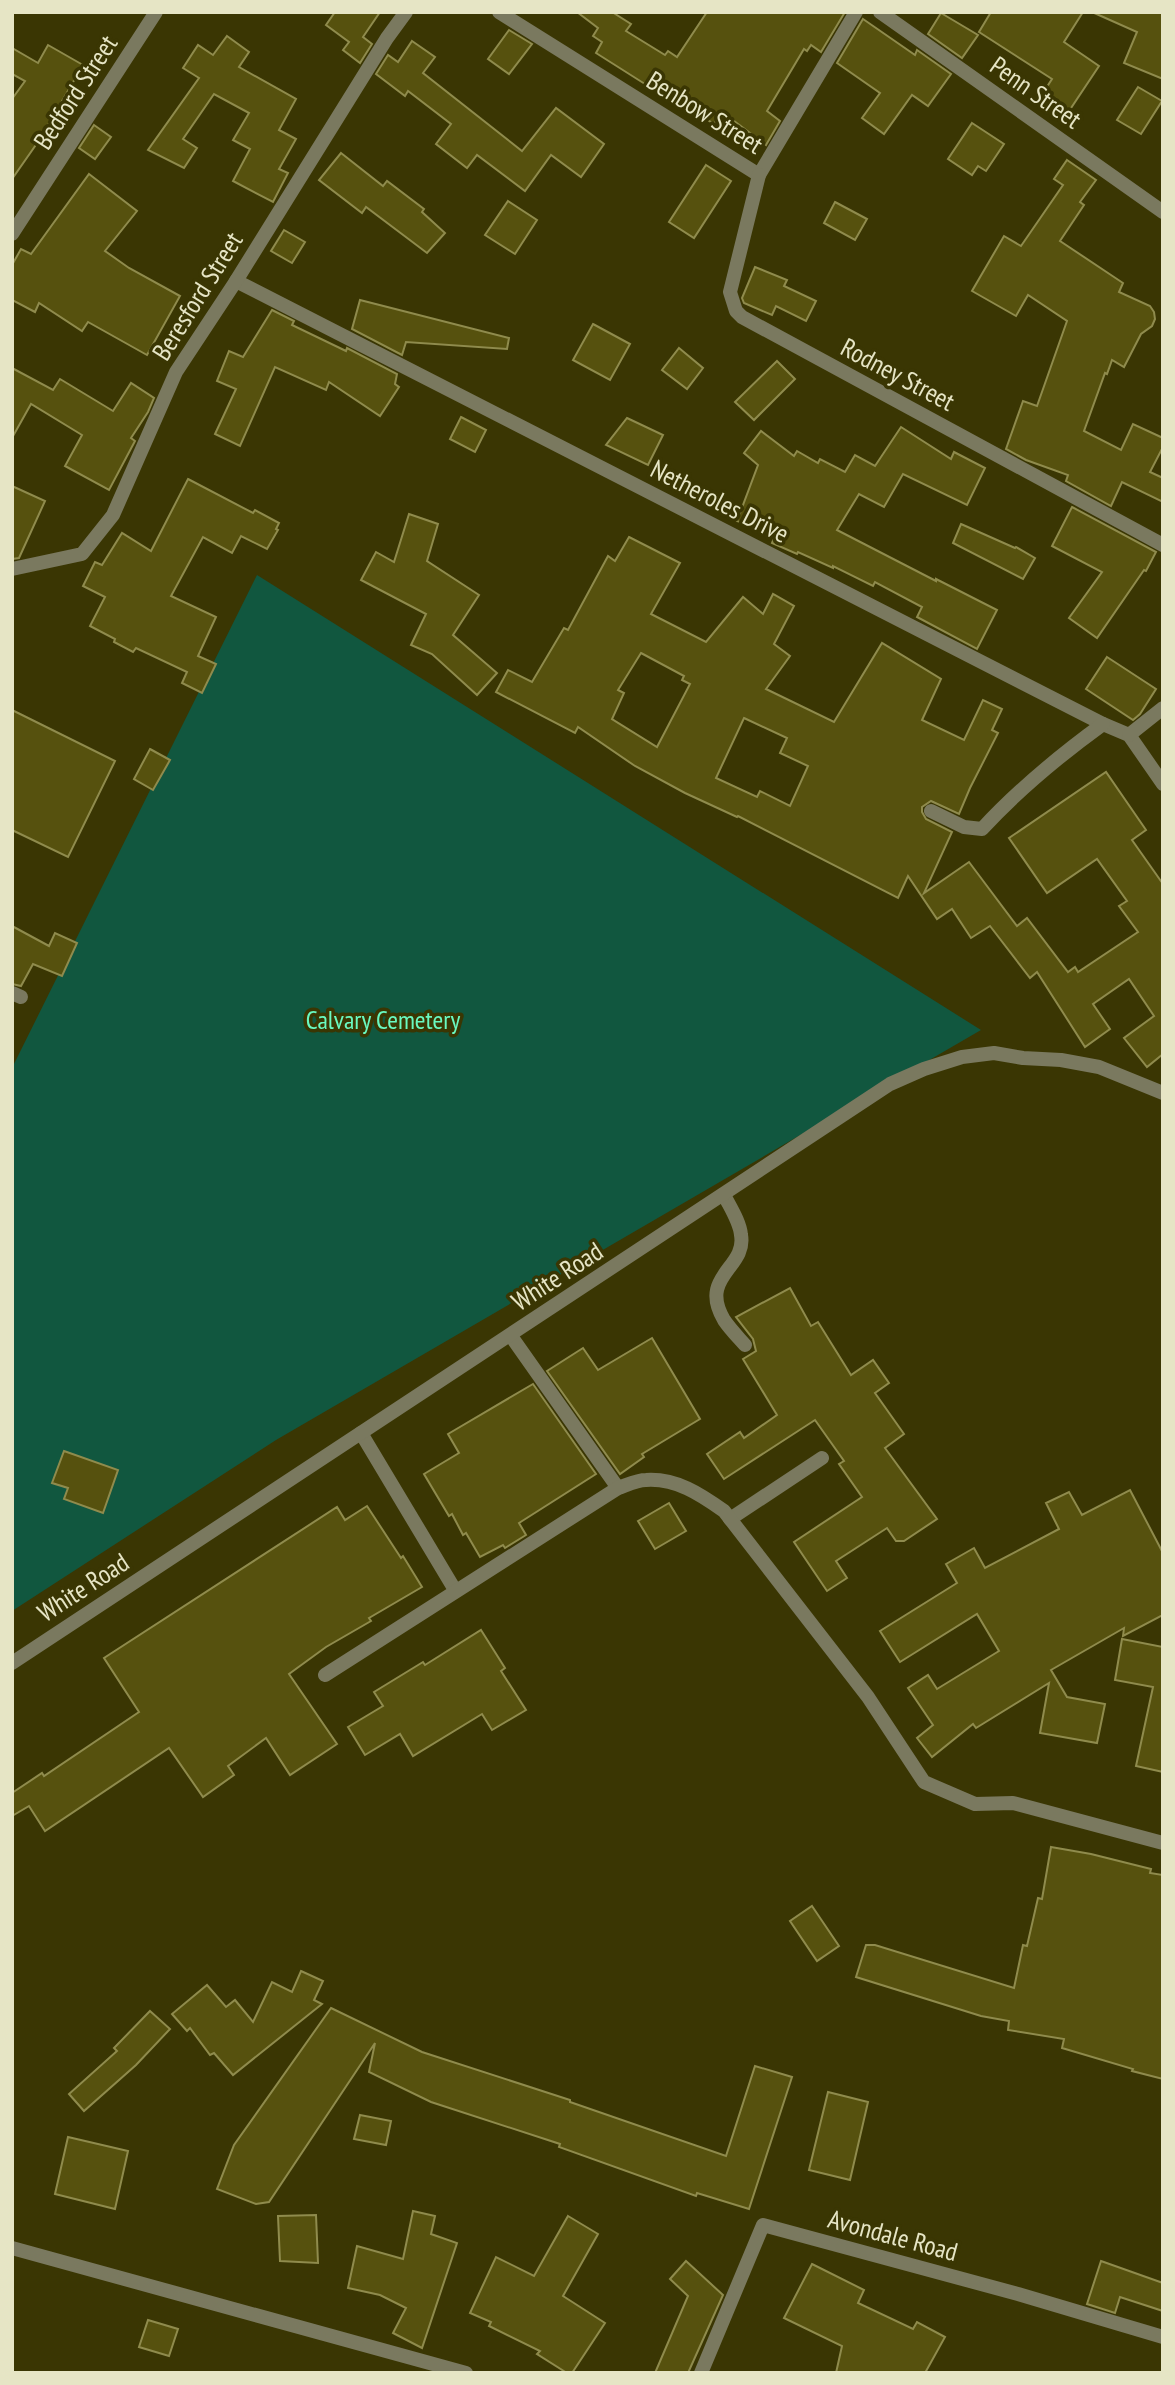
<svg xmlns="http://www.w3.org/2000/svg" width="1175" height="2385" viewBox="0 0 1175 2385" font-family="'PT Sans Narrow',sans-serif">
  <rect width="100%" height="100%" fill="#3a3603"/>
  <polygon fill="#11573f" points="257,575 981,1030 276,1440 12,1611 12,1068"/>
  <g fill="#56510e" stroke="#8f8b4d" stroke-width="2" fill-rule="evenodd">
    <polygon points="335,12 380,12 363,37 372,44 360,63 343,50 349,42 326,25"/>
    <polygon points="577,12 612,12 631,24 626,31 665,55 668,51 677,57 707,12 845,12 821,52 811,45 807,51 804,49 767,111 780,121 766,145 722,112 714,124 688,107 686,110 596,53 602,42 593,36 598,28"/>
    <polygon points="991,12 1083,12 1064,42 1099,66 1065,117 1039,99 1052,79 979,32"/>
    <polygon points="1092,12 1163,12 1163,79 1124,63 1137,32"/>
    <polygon points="941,13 978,35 962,58 928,34"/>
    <polygon points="863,19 915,55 917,50 951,74 928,106 912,95 884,134 862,118 880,93 837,63"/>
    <polygon points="509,30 532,44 509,74 488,59"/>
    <polygon points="227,36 249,52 239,67 296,99 279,130 296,139 279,169 288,173 273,202 233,181 250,149 233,140 249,113 214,94 183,139 197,148 184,168 148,150 199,78 183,68 198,45 213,55"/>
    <polygon points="412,41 435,57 423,73 522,151 556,108 604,144 581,177 551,155 525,191 477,155 467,168 436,144 451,124 408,91 405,96 376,74 388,55 398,62"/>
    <polygon points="48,45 83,65 40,139 12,179 12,99 25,81 12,74 12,48 38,63"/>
    <polygon points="1138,87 1162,101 1141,134 1117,120"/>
    <polygon points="972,123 1004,144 986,171 978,166 972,175 948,159"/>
    <polygon points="94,125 111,137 95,159 79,148"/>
    <polygon points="341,153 383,186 387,181 424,209 422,212 445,233 427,253 366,207 362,213 319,180"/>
    <polygon points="1067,160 1096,180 1080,202 1084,205 1060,241 1123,283 1119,292 1150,306 1154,312 1155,319 1152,326 1141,334 1124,367 1112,360 1107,374 1105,373 1084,431 1121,450 1133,424 1163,438 1163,447 1150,472 1163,478 1163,502 1122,482 1111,506 1066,481 1068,475 1026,460 1006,449 1023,401 1037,406 1067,321 1028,295 1016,316 972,291 1004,236 1021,246 1063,185 1054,179"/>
    <polygon points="706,165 731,181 694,238 669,222"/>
    <polygon points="89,174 137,211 105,251 129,268 180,296 147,355 88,322 82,331 39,303 35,312 12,300 12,265 21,249 31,254"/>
    <polygon points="508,201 537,220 515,254 485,235"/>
    <polygon points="835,202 867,219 855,240 824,223"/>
    <polygon points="284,230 305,242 292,263 271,251"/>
    <polygon points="755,267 787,280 784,286 816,301 806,321 776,306 772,315 744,303 742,298"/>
    <polygon points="360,300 509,338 507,349 406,342 402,355 352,329"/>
    <polygon points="272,310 294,321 292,325 346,351 347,348 397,374 395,384 399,387 380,416 329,382 326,390 275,367 240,446 215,434 236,389 217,381 229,351 243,357"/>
    <polygon points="593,324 630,344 610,380 573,360"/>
    <polygon points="679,348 703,368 687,389 662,370"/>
    <polygon points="777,361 795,379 754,420 735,402"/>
    <polygon points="12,368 53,390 60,379 113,411 131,383 154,398 148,412 131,438 135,441 109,490 65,466 82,435 31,404 12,438"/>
    <polygon points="461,417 486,430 475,452 450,439"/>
    <polygon points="627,418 663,435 648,465 606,445"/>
    <polygon points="901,427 951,459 954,452 985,468 967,505 903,474 884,507 859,494 837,530 936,581 936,579 997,610 977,649 917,617 922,607 875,582 873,586 833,566 833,568 798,552 797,554 772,543 775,536 737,521 758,465 744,453 761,431 794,456 797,451 818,463 820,459 845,472 855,455 875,466"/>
    <polygon points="188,479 253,513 255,510 279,523 276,529 278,530 267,549 241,536 232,553 203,537 171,596 216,617 198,656 216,664 202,693 182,683 187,672 136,648 133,652 114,642 115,639 90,626 105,597 83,586 95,562 102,565 122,533 151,551"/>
    <polygon points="12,486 45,501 19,558 12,559"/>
    <polygon points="1072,507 1156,552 1146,571 1144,570 1097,638 1069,618 1102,572 1052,546"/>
    <polygon points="409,514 438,524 427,561 479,595 453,635 497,673 477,695 432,654 411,645 426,614 361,580 376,552 394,562"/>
    <polygon points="961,524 1015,548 1016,547 1035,558 1023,579 953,543"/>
    <path d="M 629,537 L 680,563 L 651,614 L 706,642 L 743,597 L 763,614 L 773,594 L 794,606 L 774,644 L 790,656 L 766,689 L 834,722 L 882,643 L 941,679 L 922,720 L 964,740 L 983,700 L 1002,709 L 992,730 L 998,733 L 970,788 L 959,814 L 931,801 L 922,807 L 922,812 L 926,819 L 952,832 L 924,893 L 969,862 L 1017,926 L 1027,918 L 1068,972 L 1075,967 L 1078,972 L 1138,932 L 1119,906 L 1127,901 L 1097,859 L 1047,893 L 1009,838 L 1106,772 L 1146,830 L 1132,840 L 1163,884 L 1163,1054 L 1147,1067 L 1124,1038 L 1154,1016 L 1129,979 L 1093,1004 L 1110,1029 L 1085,1047 L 1037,972 L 1030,978 L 990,926 L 971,938 L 952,909 L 937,919 L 908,876 L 898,898 L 738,816 L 737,817 L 685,793 L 635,766 L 578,727 L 575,733 L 496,692 L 508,670 L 532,682 L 564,628 L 568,630 L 608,556 L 615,561 ZM 641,653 L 684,676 L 682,680 L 690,684 L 657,747 L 612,719 L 624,693 L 618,690 ZM 744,718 L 787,738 L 780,753 L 808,766 L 790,806 L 760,791 L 757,797 L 716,778 Z"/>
    <polygon points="1107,657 1156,689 1140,714 1133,720 1086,689"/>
    <polygon points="12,710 115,761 68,857 12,830"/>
    <polygon points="150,749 170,760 153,790 134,779"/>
    <polygon points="12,926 49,946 55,933 77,943 62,976 33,964 21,986 12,984"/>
    <polygon points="790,1288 811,1326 818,1322 851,1375 873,1360 889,1383 875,1393 904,1434 885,1448 937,1519 904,1541 896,1541 887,1528 836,1561 847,1578 827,1591 794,1542 862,1497 839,1464 844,1461 815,1420 724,1479 707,1454 740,1432 744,1438 777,1415 743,1359 756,1351 753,1339 736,1317"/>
    <polygon points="652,1338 700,1419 642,1454 644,1457 620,1474 547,1371 583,1348 598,1370"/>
    <polygon points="533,1384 596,1474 519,1523 526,1535 505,1548 503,1545 480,1557 466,1533 463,1535 452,1514 449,1516 424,1474 459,1453 448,1434"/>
    <polygon points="64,1451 118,1470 103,1513 64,1499 68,1488 52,1483"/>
    <polygon points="1130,1490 1163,1553 1163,1615 1123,1636 1124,1628 1051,1670 1067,1697 1105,1704 1097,1743 1040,1733 1049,1683 976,1728 973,1724 932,1757 917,1738 933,1725 908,1688 928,1675 937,1689 999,1651 977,1614 900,1662 880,1631 957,1583 946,1564 974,1548 985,1568 1059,1529 1046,1503 1069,1492 1082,1515"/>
    <polygon points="669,1503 686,1531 655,1549 638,1521"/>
    <polygon points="367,1506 401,1558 403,1556 422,1587 369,1618 371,1621 326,1647 289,1674 337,1744 290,1775 266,1738 228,1766 234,1775 203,1797 169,1748 45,1831 29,1806 12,1816 12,1793 42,1773 44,1776 139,1712 104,1658 337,1507 345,1520"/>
    <polygon points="481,1630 505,1668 501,1671 526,1710 492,1730 482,1714 413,1756 400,1734 365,1755 348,1727 383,1706 374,1692 423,1662 425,1665"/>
    <polygon points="1122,1639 1163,1647 1163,1772 1136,1766 1153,1687 1115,1680"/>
    <polygon points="1051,1847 1091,1854 1151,1869 1150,1873 1163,1875 1163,2079 1132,2071 1133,2069 1062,2048 1064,2039 1008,2030 1009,2021 981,2016 856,1977 866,1945 875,1945 1014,1988 1023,1945 1027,1946 1038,1898 1042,1899"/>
    <polygon points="812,1906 839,1946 817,1961 790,1921"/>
    <polygon points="301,1971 323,1981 314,2000 322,2004 233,2075 214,2053 210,2055 190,2028 187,2031 172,2014 207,1985 226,2007 235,2000 253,2022 272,1982 292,1992"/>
    <polygon points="331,2008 422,2052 570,2100 570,2102 726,2156 755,2066 792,2077 749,2209 697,2193 696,2196 559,2147 560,2144 431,2102 369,2072 375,2043 269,2202 256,2204 217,2189 234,2145"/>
    <polygon points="150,2011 170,2029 136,2065 84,2111 69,2094 117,2051 114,2048"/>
    <polygon points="828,2092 868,2102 850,2180 809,2170"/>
    <polygon points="360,2115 391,2121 386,2145 354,2139"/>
    <polygon points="68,2137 128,2151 115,2209 55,2194"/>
    <polygon points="413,2211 435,2216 431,2234 457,2243 422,2348 393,2333 406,2308 380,2295 348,2288 357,2246 403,2259"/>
    <polygon points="316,2215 318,2263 280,2261 278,2216"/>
    <polygon points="568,2216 598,2234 563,2296 605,2323 572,2373 567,2373 537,2354 540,2351 489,2326 491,2322 470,2313 496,2257 534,2276"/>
    <polygon points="686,2261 723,2295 688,2373 655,2373 688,2296 670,2279"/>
    <polygon points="1101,2261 1163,2283 1163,2311 1120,2297 1115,2313 1087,2304"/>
    <polygon points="812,2264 864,2290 858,2303 913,2329 917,2322 945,2337 925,2373 836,2373 842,2346 784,2318"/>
    <polygon points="148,2320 178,2329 169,2356 139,2347"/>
  </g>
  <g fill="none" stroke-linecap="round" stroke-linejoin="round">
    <g stroke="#7a795f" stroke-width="14">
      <polyline points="499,12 759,175 856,12"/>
      <polyline points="880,12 1163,212"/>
      <polyline points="759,175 730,292 736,311 742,317 1163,545"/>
      <polyline points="12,234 156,12"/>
      <polyline points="236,281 1103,724 1129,735 1163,784"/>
      <polyline points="12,569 82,554 113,515 176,372 236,281 387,38 406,12"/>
      <polyline points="1129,735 1163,708"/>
      <path d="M 931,811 L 964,827 L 982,829 C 1018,790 1059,756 1103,724"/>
      <polyline points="12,993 21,997"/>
      <path d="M 724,1195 C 730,1207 740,1222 741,1235 C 747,1268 698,1276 724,1320 C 730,1329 738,1337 745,1345"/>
      <polyline points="511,1336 618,1488"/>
      <polyline points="361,1433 455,1590"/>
      <polyline points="730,1519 822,1458"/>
      <polyline points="12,1663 890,1084 924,1069 962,1057 994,1053 1023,1058 1061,1060 1099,1067 1163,1093"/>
      <path d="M 325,1675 L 618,1488 C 627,1485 637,1480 646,1480 C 676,1478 700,1494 724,1511 L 868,1697 L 924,1782 L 975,1804 L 1013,1803 L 1163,1843"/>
      <polyline points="12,2248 466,2373"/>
      <polyline points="701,2373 763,2225 1018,2294 1163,2337"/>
    </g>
  </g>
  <g text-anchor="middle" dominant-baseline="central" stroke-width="7" stroke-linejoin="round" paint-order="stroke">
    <g font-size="26" fill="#e6e5c5" stroke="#3a3603">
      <text transform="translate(75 92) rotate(-57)">Bedford Street</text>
      <text transform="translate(1036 92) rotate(35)">Penn Street</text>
      <text transform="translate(705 112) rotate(32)">Benbow Street</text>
      <text transform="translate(197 296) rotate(-58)">Beresford Street</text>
      <text transform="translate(898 374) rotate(28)">Rodney Street</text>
      <text transform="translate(720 501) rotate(27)">Netheroles Drive</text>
      <text transform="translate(557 1276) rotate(-33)">White Road</text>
      <text transform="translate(83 1587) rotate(-33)">White Road</text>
      <text transform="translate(893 2235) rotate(15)">Avondale Road</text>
    </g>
    <g font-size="26" fill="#69f9c1" stroke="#3a3603">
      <text x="383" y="1019">Calvary Cemetery</text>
    </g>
  </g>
  <rect width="1175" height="2385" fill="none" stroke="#e6e5c5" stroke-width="28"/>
</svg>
